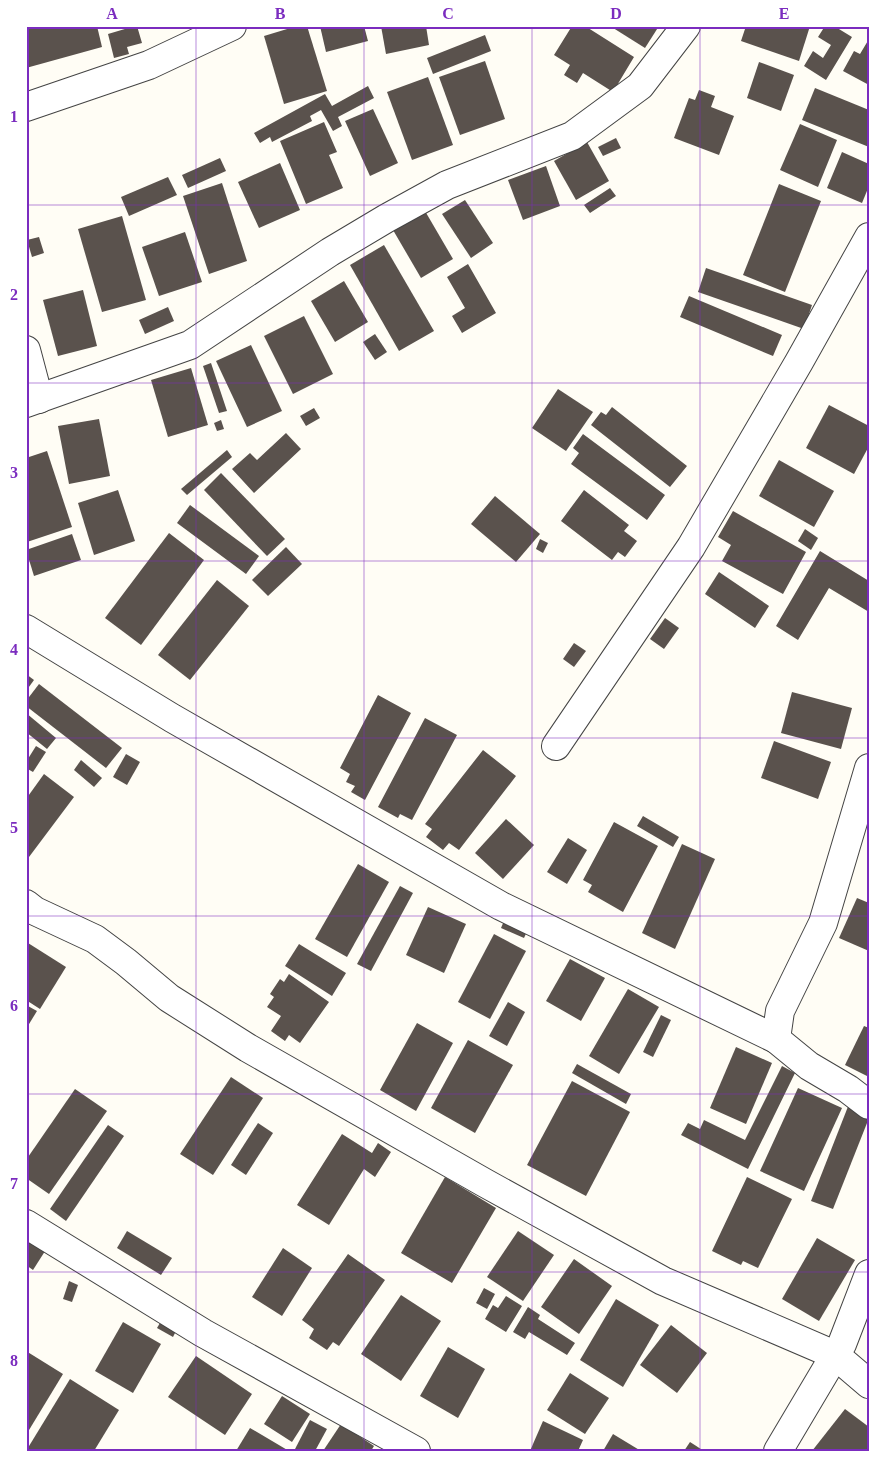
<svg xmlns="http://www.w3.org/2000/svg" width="895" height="1477" viewBox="0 0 895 1477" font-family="Georgia,serif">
  <rect width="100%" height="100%" fill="#fffdf5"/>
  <g fill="#5a524d">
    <polygon points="26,26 97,26 102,47 26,68"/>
    <polygon points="135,26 137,26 142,43 127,47 129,54 114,58 108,34"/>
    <polygon points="297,26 307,26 327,91 284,104 264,36"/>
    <polygon points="320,26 364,26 368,41 326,52"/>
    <polygon points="381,26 426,26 429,45 386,54"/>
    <polygon points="572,26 585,26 634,57 613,92 583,73 577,83 564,75 570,65 554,55"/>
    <polygon points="610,26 659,26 645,48"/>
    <polygon points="746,26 810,26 799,61 741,41"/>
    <polygon points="825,26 834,26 852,37 826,80 804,66 813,51 823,58 831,45 818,37"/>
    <polygon points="485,35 491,51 433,74 427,58"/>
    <polygon points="869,39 869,85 843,71 854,51 860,54"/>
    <polygon points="485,61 505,119 460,135 439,77"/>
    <polygon points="759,62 794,75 781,111 747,98"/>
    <polygon points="428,77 453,145 412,160 387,92"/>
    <polygon points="368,86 374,98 338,117 342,126 333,131 321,110 310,116 312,121 272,142 270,137 260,143 254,133 325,94 332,106"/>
    <polygon points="815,88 869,110 869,147 802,120"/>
    <polygon points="699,90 715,96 711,107 734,116 719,155 674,138 689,98 695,100"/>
    <polygon points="373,109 398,163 370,176 345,121"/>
    <polygon points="324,122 337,152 329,155 343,188 306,204 280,141"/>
    <polygon points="800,124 837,140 818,187 780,170"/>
    <polygon points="616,138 621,148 603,156 598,147"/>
    <polygon points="587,142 609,181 576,200 554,161"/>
    <polygon points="842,152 869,164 869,186 862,203 827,188"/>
    <polygon points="220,158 226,171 188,188 182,175"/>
    <polygon points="280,163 300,210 259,228 238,182"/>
    <polygon points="546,166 560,206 523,220 508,180"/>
    <polygon points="168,177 177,195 129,216 121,197"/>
    <polygon points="222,183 247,261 209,274 183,196"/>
    <polygon points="779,184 821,201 785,292 743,275"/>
    <polygon points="610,188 616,196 590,213 584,205"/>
    <polygon points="465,200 493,243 471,258 442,214"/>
    <polygon points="425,211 453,259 421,278 393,230"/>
    <polygon points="122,216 146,300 102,312 78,229"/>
    <polygon points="185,232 202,282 159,296 142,247"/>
    <polygon points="39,237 44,253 32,257 27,240"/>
    <polygon points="384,245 434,331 399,351 350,265"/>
    <polygon points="468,264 496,313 462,333 452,316 465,308 447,277"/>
    <polygon points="706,268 812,305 804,329 698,292"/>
    <polygon points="344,281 368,322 335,342 311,301"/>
    <polygon points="83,290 97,346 58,356 43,300"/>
    <polygon points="689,296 782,335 773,356 680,317"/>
    <polygon points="168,307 174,321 145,334 139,320"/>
    <polygon points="304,316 333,374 293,394 264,336"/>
    <polygon points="375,334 387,352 375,360 363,342"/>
    <polygon points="251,345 282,411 247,427 216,361"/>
    <polygon points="211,363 227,411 219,413 203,366"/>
    <polygon points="191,368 208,425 168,437 151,380"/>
    <polygon points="558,389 593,412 566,451 532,428"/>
    <polygon points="829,405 869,426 869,446 854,474 806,448"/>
    <polygon points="612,407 687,466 670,487 591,425 601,412 606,415"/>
    <polygon points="314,408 320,418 306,426 300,416"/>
    <polygon points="99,419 110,476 69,484 58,426"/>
    <polygon points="221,420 224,429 217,431 214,423"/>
    <polygon points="286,433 301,449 254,493 232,469 250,453 257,460"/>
    <polygon points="583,434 665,495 647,520 571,464 579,453 573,448"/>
    <polygon points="227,450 232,457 187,495 181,489"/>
    <polygon points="47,451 72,527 27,542 26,538 26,458"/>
    <polygon points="779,460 834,491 814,527 759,496"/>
    <polygon points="221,473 285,539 267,556 204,490"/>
    <polygon points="118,490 135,541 94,555 78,503"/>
    <polygon points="584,490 629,525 624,531 637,541 625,557 618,552 612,560 561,521"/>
    <polygon points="495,496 540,534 516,562 471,524"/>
    <polygon points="190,505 259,556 246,574 177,523"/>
    <polygon points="733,511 806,552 783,594 722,561 731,545 718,537"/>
    <polygon points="805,529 818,538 811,550 798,541"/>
    <polygon points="169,533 204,560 141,645 105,618"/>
    <polygon points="72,534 81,560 34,576 26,550"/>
    <polygon points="540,539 548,543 543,553 536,549"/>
    <polygon points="286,547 302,564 268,596 252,580"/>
    <polygon points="820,551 869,581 869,612 829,588 798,640 776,626"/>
    <polygon points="719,572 769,606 755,628 705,594"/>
    <polygon points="217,580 249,606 190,680 158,655"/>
    <polygon points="665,618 679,628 664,649 650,639"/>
    <polygon points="574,643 586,651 574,667 563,659"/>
    <polygon points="26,674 34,680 26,691"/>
    <polygon points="39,684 122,748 106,768 26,706 26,701"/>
    <polygon points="792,692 852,708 841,749 781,733"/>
    <polygon points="378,695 411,713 365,800 351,792 355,786 346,782 350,774 340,768"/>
    <polygon points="26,713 56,738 47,749 26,732"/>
    <polygon points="425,718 457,735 412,820 400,814 398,818 378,807"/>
    <polygon points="774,741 831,762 818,799 761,778"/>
    <polygon points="36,746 46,752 33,772 26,768 26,762"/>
    <polygon points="483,750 516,776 459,850 449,843 443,850 426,837 432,829 425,824"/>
    <polygon points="126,754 140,762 127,785 113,777"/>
    <polygon points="81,760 102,778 94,787 74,770"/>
    <polygon points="44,774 74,797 26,861 26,799"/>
    <polygon points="643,816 679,837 673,847 637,826"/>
    <polygon points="506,819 534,845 503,879 475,853"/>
    <polygon points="614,822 658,846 623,912 588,892 592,885 583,880"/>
    <polygon points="568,838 587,850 567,884 547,872"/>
    <polygon points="682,844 715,859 675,949 642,933"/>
    <polygon points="358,864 389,882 347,957 315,939"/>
    <polygon points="400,886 413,893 371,971 357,964"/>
    <polygon points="857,898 869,903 869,951 839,938"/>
    <polygon points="428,907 466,924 444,973 406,955"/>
    <polygon points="506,916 529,927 524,938 501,928"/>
    <polygon points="494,934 526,951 490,1019 458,1002"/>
    <polygon points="28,943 66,967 40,1009 26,1000 26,946"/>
    <polygon points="299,944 346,973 332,996 285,966"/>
    <polygon points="570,959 605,978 581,1021 546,1001"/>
    <polygon points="289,974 329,1002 300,1043 289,1035 285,1041 271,1031 281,1016 267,1007 274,997 270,994 280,979 284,982"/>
    <polygon points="628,989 659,1007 619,1074 589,1056"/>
    <polygon points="508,1002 525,1012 507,1046 489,1036"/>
    <polygon points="26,1005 37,1011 26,1029"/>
    <polygon points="661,1015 671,1020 653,1057 643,1052"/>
    <polygon points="417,1023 453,1043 416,1111 380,1090"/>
    <polygon points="864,1026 869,1028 869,1077 845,1065"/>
    <polygon points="468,1040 513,1065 475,1133 431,1108"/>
    <polygon points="736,1047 772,1063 746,1124 710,1108"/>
    <polygon points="577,1064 631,1094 626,1104 572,1073"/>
    <polygon points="782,1066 795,1073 748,1169 681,1135 688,1123 700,1129 704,1120 745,1140"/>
    <polygon points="231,1077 263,1098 213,1175 180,1154"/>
    <polygon points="572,1081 630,1112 586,1196 527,1165"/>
    <polygon points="798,1088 842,1108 804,1191 760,1171"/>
    <polygon points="75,1089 107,1111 49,1194 26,1178 26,1160"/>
    <polygon points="849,1104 869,1118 833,1209 811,1201"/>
    <polygon points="258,1123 273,1133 246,1175 231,1165"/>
    <polygon points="108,1125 124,1136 66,1221 50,1209"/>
    <polygon points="342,1134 372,1153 378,1143 391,1152 375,1177 364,1169 329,1225 297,1205"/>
    <polygon points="445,1177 496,1208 452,1283 401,1253"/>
    <polygon points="747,1177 792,1199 758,1268 743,1261 741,1265 712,1251"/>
    <polygon points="127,1231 172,1258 161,1275 117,1248"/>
    <polygon points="518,1231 554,1255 523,1301 487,1277"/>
    <polygon points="26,1235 47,1248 33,1270 26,1265"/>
    <polygon points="817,1238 855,1260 819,1321 782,1299"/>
    <polygon points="283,1248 312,1268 282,1316 252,1297"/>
    <polygon points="348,1254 385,1280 339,1346 333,1342 327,1350 309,1338 314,1329 302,1320"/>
    <polygon points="574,1259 612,1286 579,1334 541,1307"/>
    <polygon points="69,1281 78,1285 72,1302 63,1299"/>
    <polygon points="484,1288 495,1294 487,1309 476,1303"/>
    <polygon points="401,1295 441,1321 401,1381 361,1354"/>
    <polygon points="506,1296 522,1306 506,1332 485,1319 493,1305 498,1308"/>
    <polygon points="616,1299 659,1325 623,1387 580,1360"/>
    <polygon points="528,1307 540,1315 538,1319 575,1343 567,1355 529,1332 525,1339 513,1332"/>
    <polygon points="164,1316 179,1325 173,1337 157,1328"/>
    <polygon points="123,1322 161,1344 133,1393 95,1371"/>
    <polygon points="671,1325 707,1353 677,1393 640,1365"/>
    <polygon points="448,1347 485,1369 458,1418 420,1396"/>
    <polygon points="26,1351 63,1374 26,1435"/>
    <polygon points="196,1356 252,1394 225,1435 168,1397"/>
    <polygon points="570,1373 609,1398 585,1434 547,1410"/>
    <polygon points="70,1379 119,1410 94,1451 26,1451"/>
    <polygon points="282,1396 310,1414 292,1442 264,1424"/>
    <polygon points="845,1409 869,1427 869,1451 812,1451"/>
    <polygon points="310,1420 327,1429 315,1451 294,1451"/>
    <polygon points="543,1421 583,1440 578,1451 530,1451"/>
    <polygon points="341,1424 374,1446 371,1451 323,1451"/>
    <polygon points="250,1428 289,1451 236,1451"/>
    <polygon points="613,1434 641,1451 603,1451"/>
    <polygon points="690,1442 704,1451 684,1451"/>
  </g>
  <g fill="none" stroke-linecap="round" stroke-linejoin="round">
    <defs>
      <g id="minor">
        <polyline points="26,107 149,65 232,26"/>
        <polyline points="26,350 39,399"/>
        <polyline points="26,403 190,345 330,252 387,218 447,185 572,136 640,86 686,26"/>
        <polyline points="26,629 172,718 501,906 776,1039"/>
        <polyline points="556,746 691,547 799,362 869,237"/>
        <polyline points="869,768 823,923 780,1011 776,1039 809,1066 848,1089 869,1105"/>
        <polyline points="26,904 35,911 95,939 126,962 169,998 248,1048 485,1183 663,1281 835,1355 869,1384"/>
        <polyline points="26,1224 203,1333 416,1451"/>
        <polyline points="778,1451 835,1355 842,1344 869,1274"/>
      </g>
    </defs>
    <use href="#minor" stroke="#444" stroke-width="30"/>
    <use href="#minor" stroke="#fff" stroke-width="28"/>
  </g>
  <path fill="none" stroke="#7b2cbf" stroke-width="1" stroke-opacity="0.55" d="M 196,26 L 196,1451M 364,26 L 364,1451M 532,26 L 532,1451M 700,26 L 700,1451M 26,205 L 869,205M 26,383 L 869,383M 26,561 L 869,561M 26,738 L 869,738M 26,916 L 869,916M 26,1094 L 869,1094M 26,1272 L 869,1272"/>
  <rect width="895" height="1477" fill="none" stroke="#ffffff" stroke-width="55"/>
  <rect x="28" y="28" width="840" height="1422" fill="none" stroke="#7b2cbf" stroke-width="2"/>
  <g font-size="16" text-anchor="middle" font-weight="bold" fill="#7b2cbf">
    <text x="112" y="19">A</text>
    <text x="280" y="19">B</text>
    <text x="448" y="19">C</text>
    <text x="616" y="19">D</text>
    <text x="784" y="19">E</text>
    <text x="14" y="122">1</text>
    <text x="14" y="300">2</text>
    <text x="14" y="478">3</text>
    <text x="14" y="655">4</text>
    <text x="14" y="833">5</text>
    <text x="14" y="1011">6</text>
    <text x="14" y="1189">7</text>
    <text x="14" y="1366">8</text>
  </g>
</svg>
